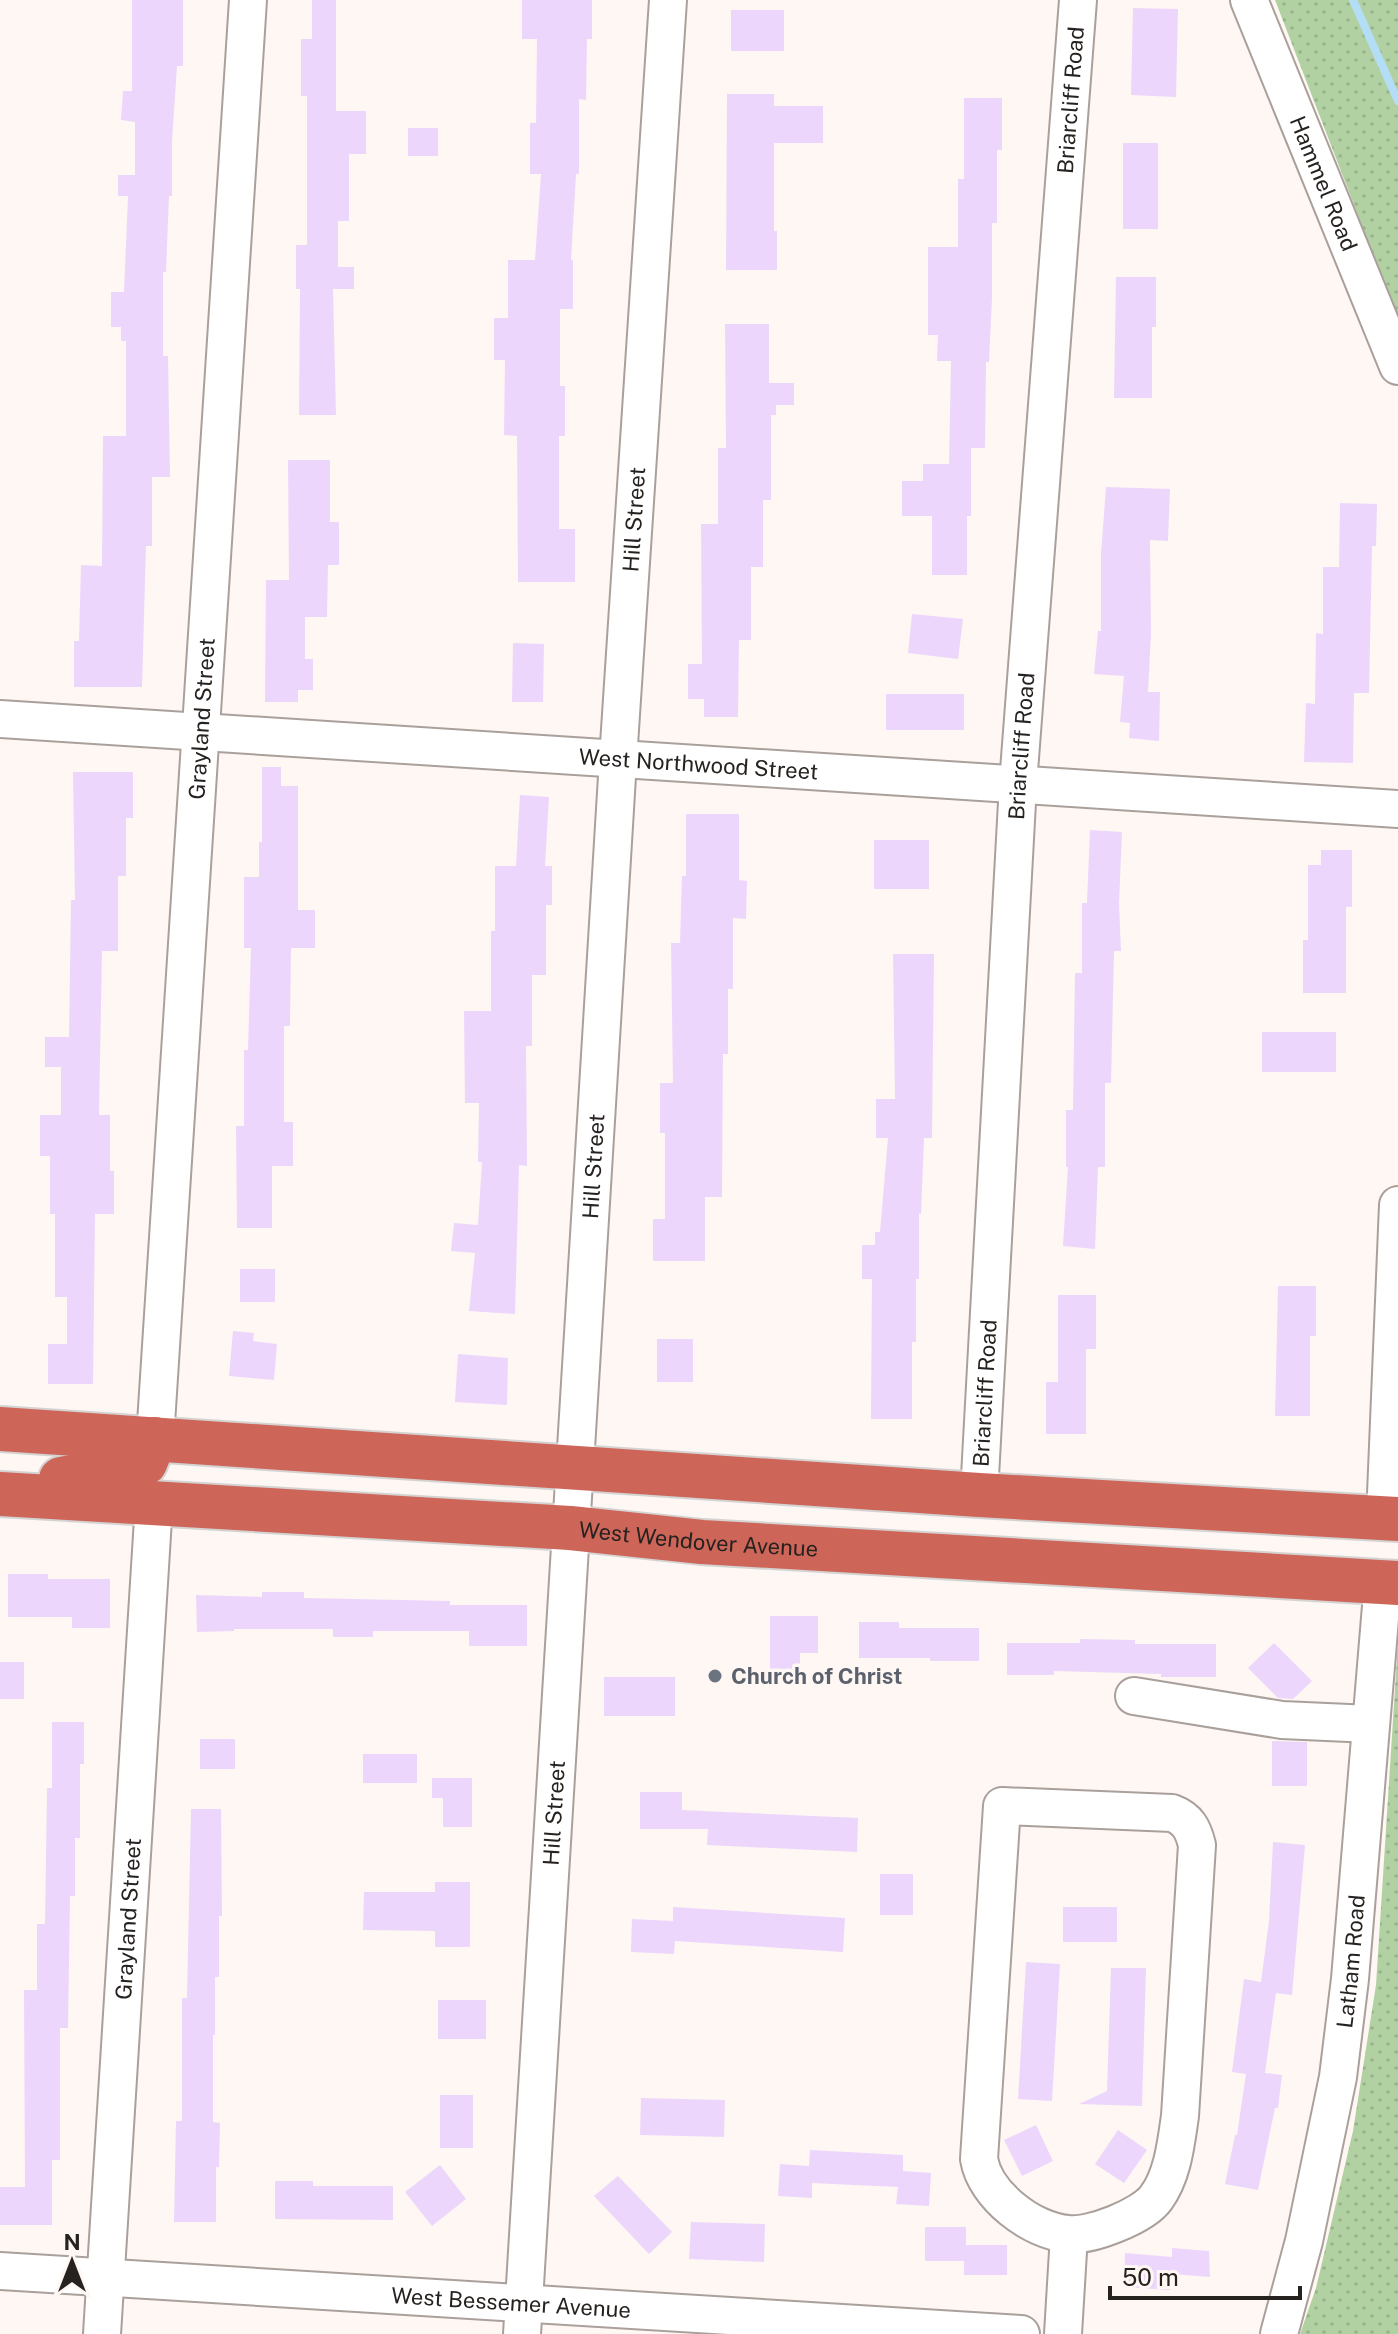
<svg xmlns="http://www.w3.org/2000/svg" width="1398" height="2334" viewBox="0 0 1398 2334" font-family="'Public Sans',sans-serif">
  <defs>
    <pattern id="park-dots" width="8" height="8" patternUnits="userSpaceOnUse" patternTransform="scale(2)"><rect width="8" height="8" fill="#b2d1a3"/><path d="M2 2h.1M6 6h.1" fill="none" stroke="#99b38c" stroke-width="1.8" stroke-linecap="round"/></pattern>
  </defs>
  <rect width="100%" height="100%" fill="#fef7f3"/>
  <g fill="url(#park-dots)">
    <polygon points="1275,0 1398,0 1398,319"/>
    <polygon points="1398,1642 1398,2334 1300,2334 1316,2288 1353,2131 1376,1985"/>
  </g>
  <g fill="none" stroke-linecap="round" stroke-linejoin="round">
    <polyline stroke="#b4ddf6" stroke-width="8" points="1353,0 1398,101"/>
  </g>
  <g fill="#edd6fb">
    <polygon points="132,0 183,0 183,66 177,66 172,141 172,196 169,196 166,272 163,272 163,356 168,356 170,477 152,477 152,546 146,546 142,687 74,687 74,641 79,641 81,565 102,566 103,436 126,436 126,341 121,341 121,327 111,327 111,292 124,292 128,196 118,196 118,175 135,175 135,122 121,120 123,91 132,91"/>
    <polygon points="312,0 336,0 336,111 366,111 366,154 349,154 349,221 338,221 338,267 354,267 354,289 333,289 336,415 299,415 300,289 296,289 296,245 307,245 307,96 301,96 301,39 312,39"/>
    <polygon points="522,0 592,0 592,39 587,39 586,100 579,99 579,174 576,174 571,260 573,260 573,309 560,309 560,386 565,386 565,436 559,436 559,529 575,529 575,582 518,582 517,436 504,435 505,360 494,360 494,318 508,318 508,260 535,260 541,174 530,174 530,123 536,123 537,39 522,39"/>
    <polygon points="1133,8 1178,9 1176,97 1131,95"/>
    <rect x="731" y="10" width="53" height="41"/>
    <polygon points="727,94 774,94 774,106 823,106 823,143 774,143 774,231 777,231 777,270 726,270"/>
    <polygon points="964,98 1002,98 1002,150 997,150 997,223 992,223 992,298 989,362 986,362 985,448 971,448 971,516 967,516 967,575 932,575 932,516 902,516 902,481 923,481 923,464 949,464 951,361 937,361 938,335 928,335 928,247 958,247 958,179 964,179"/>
    <rect x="408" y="128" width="30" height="28"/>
    <rect x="1123" y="143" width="35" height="86"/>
    <polygon points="1116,277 1156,277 1156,327 1152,327 1152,398 1114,398"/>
    <polygon points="725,324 769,324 769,383 794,383 794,405 776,405 776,415 771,415 771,500 763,500 763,567 751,567 751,640 739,640 738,717 704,717 704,699 688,699 688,664 702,664 701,524 718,524 718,448 726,448"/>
    <polygon points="288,460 330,460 330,522 339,522 339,565 328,565 327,617 305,617 305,659 313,659 313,690 298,690 298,702 265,702 266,580 289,580"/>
    <polygon points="1106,487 1170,489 1168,541 1150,540 1151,634 1148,692 1160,692 1159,741 1129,738 1130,723 1120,722 1124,676 1094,674 1098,631 1101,631 1101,554"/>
    <polygon points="1340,503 1377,504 1376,546 1372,546 1369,693 1354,693 1353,763 1304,762 1306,703 1315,704 1316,633 1323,634 1323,567 1339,567"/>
    <polygon points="912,614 963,619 958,659 908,653"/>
    <polygon points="513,643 544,644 543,702 512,702"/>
    <rect x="886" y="694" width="78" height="36"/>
    <polygon points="262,767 281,767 281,786 298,786 298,910 315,910 315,948 291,948 290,1026 284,1026 284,1122 293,1122 293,1166 272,1166 272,1228 237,1228 236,1126 244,1126 244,1050 248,1050 251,948 244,948 244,877 259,877 259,842 262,842"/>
    <polygon points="73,772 133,772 133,818 126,818 126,876 118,876 118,951 102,951 99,1115 110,1115 110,1171 114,1171 114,1214 95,1214 93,1384 48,1384 48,1344 67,1344 67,1297 55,1297 55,1214 50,1214 50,1156 40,1156 40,1115 61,1115 61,1067 45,1067 45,1037 69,1037 71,900 75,900"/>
    <polygon points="520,795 549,797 545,866 552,866 552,905 546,905 546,975 532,975 532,1046 526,1046 527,1166 519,1165 515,1314 469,1311 475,1253 451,1251 454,1223 478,1225 482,1162 478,1162 479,1103 465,1103 464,1011 491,1011 491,931 495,931 495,866 516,866"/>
    <polygon points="686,814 739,814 739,880 747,881 746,919 733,918 733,989 728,989 728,1054 723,1054 722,1197 705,1197 705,1261 653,1261 653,1219 665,1219 665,1133 660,1133 660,1083 673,1083 671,943 680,943 682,876 686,876"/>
    <polygon points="1090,830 1122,832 1119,903 1121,951 1114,951 1111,1083 1105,1083 1105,1167 1098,1167 1095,1249 1063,1246 1068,1167 1066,1167 1066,1110 1073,1110 1075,973 1082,973 1082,903 1087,903"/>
    <rect x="874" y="840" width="55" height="49"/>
    <polygon points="1321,850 1352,850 1352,907 1346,907 1346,993 1303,993 1303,940 1308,940 1308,865 1321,865"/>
    <polygon points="893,954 934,954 932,1138 924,1138 921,1214 919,1214 919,1279 916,1279 916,1342 912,1342 912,1419 871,1419 872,1279 862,1279 862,1245 875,1245 875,1232 880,1232 888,1138 876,1138 876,1099 895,1099"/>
    <rect x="1262" y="1032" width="74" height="40"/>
    <rect x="240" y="1269" width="35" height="33"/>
    <polygon points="1278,1286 1316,1286 1316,1336 1310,1336 1310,1416 1275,1416"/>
    <polygon points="1058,1295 1096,1295 1096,1349 1086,1349 1086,1434 1046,1434 1046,1382 1058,1382"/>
    <polygon points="233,1331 254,1333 253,1341 277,1344 274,1380 229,1376"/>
    <rect x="657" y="1339" width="36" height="43"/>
    <polygon points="458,1354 508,1358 507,1405 455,1402"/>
    <polygon points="8,1574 48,1574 48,1579 110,1579 110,1628 72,1628 72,1617 8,1617"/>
    <polygon points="262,1592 304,1592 304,1598 450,1601 450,1605 527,1605 527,1646 469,1646 469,1631 373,1631 373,1637 333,1637 333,1629 234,1629 234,1631 197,1632 196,1595 262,1597"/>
    <polygon points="770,1616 818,1616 818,1653 800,1653 800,1669 770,1669"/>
    <polygon points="859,1622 899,1622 899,1628 979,1628 979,1661 930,1661 930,1658 859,1658"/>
    <polygon points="1080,1639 1135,1640 1135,1644 1216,1644 1216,1677 1161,1677 1161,1674 1054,1671 1054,1675 1007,1675 1007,1643 1080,1643"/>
    <polygon points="1274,1643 1312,1681 1293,1699 1278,1698 1248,1668"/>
    <rect x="0" y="1662" width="24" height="37"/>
    <rect x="604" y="1677" width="71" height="39"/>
    <polygon points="52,1722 84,1722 84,1764 80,1764 80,1838 75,1838 75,1896 70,1896 68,2028 60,2028 60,2160 52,2160 52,2225 0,2225 0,2187 25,2187 24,1990 37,1990 37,1924 45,1924 47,1788 52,1788"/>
    <rect x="200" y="1739" width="35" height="30"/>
    <polygon points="1272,1741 1307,1742 1307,1786 1272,1786"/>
    <rect x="363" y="1754" width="54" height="29"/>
    <polygon points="432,1778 472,1778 472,1827 443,1827 443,1798 432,1798"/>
    <polygon points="640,1792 682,1792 682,1810 858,1818 857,1852 707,1845 708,1829 640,1829"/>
    <polygon points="191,1809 221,1809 222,1916 219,1916 219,1977 215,1977 215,2035 213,2035 213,2122 220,2123 219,2167 216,2167 216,2222 174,2222 176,2121 182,2121 182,1998 187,1998"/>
    <polygon points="1273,1842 1305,1845 1292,1995 1276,1993 1265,2073 1282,2075 1278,2108 1275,2108 1258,2190 1225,2184 1235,2135 1237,2135 1246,2074 1232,2072 1244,1979 1261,1982 1269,1921"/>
    <rect x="880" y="1874" width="33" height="41"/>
    <polygon points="435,1882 470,1882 470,1947 435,1947 435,1931 363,1930 364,1892 435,1892"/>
    <polygon points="673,1907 845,1918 843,1952 675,1941 674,1954 631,1952 632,1919 673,1921"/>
    <rect x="1063" y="1907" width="54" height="35"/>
    <polygon points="1026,1962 1060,1964 1052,2101 1018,2099"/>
    <polygon points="1111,1968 1146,1968 1142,2106 1079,2104 1107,2091"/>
    <rect x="438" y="2000" width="48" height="39"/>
    <rect x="440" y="2095" width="33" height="53"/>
    <polygon points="641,2098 725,2100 724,2137 640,2135"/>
    <polygon points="1036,2125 1053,2161 1022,2176 1004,2140"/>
    <polygon points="1118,2130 1147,2150 1124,2183 1095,2164"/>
    <polygon points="810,2150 903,2155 903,2171 931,2173 929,2206 896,2204 898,2187 812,2183 812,2198 778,2196 780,2164 809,2166"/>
    <polygon points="440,2165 466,2199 432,2226 405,2192"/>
    <polygon points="618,2176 672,2232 649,2254 594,2196"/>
    <polygon points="275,2181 313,2181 313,2186 393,2186 393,2220 275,2219"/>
    <polygon points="691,2222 765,2224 764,2262 689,2259"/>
    <polygon points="925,2227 966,2227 966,2245 1007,2245 1007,2275 964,2275 964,2261 925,2261"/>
    <polygon points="1172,2248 1209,2251 1210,2277 1172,2274 1170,2290 1124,2287 1125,2253 1172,2257"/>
  </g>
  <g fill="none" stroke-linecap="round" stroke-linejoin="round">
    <defs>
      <g id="minor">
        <path id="s1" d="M 1249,0 L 1398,366"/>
        <path id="s2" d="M 0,719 L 1398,809"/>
        <path id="s3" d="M 155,1439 L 248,0"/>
        <path id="s4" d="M 979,1495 L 1018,784 L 1078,0"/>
        <polyline points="1385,1518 1398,1205"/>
        <polyline points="1134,1696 1282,1720 1371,1724"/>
        <path d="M 1002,1806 L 1172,1813 C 1188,1819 1193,1829 1197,1845 L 1180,2116 C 1176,2143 1173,2175 1156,2198 C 1143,2216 1090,2237 1068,2234 C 1031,2231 985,2195 979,2159 Z"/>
        <path id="s5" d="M 0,2271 L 1021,2334"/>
        <path id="s6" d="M 102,2334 L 154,1503"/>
        <path id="s7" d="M 522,2334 L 618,760 L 668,0"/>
        <polyline points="1063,2334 1069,2235"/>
        <path id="s8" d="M 1279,2334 L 1304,2241 L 1338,2077 L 1350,1979 L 1383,1582"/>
      </g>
      <g id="highway">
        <polyline points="0,1429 979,1495 1398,1519"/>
        <path d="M 61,1479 C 89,1473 119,1474 145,1463 L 155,1439"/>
        <path id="s9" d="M 0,1494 L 570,1528 L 702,1542 L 1398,1583"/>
      </g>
    </defs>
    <use href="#minor" stroke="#aaa09b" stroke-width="40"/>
    <use href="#highway" stroke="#d4d3d2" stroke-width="48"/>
    <use href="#minor" stroke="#fff" stroke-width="36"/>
    <use href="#highway" stroke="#ce6559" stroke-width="44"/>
  </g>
  <circle fill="#6b7280" stroke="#fef7f3" stroke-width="3" cx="715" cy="1676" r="8"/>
  <g text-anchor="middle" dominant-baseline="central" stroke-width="7" stroke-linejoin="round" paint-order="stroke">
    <g font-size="22" fill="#262220" stroke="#fef7f3">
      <text stroke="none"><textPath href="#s4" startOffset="1398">Briarcliff Road</textPath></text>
      <text stroke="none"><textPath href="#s1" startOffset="198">Hammel Road</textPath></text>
      <text stroke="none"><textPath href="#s7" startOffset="1818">Hill Street</textPath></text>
      <text stroke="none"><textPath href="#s3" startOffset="722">Grayland Street</textPath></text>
      <text stroke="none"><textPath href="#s4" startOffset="750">Briarcliff Road</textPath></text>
      <text stroke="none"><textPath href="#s2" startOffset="700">West Northwood Street</textPath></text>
      <text stroke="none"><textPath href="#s7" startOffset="1170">Hill Street</textPath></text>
      <text stroke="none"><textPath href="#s4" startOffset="102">Briarcliff Road</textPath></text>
      <text stroke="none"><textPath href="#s9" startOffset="700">West Wendover Avenue</textPath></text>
      <text stroke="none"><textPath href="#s7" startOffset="522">Hill Street</textPath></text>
      <text stroke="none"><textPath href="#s6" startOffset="416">Grayland Street</textPath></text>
      <text stroke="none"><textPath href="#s8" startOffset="380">Latham Road</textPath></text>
      <text stroke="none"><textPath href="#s5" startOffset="512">West Bessemer Avenue</textPath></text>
    </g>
    <g font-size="22" font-weight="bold" fill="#5b616d" stroke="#fef7f3" text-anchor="start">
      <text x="731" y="1676">Church of Christ</text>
    </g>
  </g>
  <g transform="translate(72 2262)" stroke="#fef7f3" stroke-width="6" paint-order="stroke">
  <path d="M0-6L14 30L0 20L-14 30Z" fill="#262220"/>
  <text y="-12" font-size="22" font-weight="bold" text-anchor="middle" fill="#262220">N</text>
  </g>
  <path d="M1110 2286v12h190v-12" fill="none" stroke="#262220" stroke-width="4"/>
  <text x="1122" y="2286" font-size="24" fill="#262220" stroke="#fef7f3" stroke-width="6" paint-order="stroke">50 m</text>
</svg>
